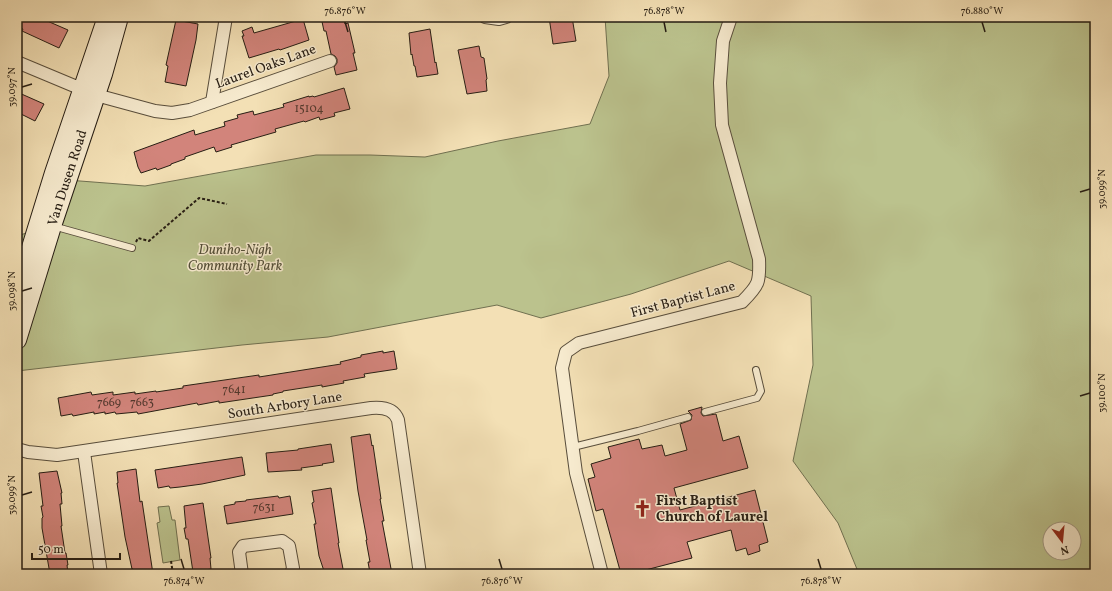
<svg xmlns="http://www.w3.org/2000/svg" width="1112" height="591" viewBox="0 0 1112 591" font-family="Vollkorn,serif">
  <rect width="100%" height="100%" fill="#f3e0b5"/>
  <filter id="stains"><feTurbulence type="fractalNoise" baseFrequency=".005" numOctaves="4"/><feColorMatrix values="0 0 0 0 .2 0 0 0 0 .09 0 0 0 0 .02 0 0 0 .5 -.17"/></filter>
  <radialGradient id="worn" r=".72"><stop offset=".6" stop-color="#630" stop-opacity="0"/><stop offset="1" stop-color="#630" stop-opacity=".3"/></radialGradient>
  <g fill="#bbc28d" stroke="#707050" fill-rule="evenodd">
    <path d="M 605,17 L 1095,17 L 1095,574 L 859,574 L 838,523 L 793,461 L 813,365 L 811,296 L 729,261 L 631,294 L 541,318 L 497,305 L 328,337 L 242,345 L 17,371 L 17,340 L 67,180 L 145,186 L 316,155 L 370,155 L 425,157 L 498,141 L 590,124 L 609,76 ZM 1050,529 L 1074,529 L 1074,553 L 1050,553 Z"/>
    <polygon points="36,230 17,292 17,236"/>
    <polygon points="169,506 172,520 175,520 180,560 163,563 157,523 160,522 158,507"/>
  </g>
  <g fill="#d2847b" stroke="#261d13">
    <polygon points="17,17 38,17 68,30 59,48 22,31 23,29 17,26"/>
    <polygon points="321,17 344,17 345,24 348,23 355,53 353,53 357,70 336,75 334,67 337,63 337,59 335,56 331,54 326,31 324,31"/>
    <polygon points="549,17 572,17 576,41 553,44"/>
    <polygon points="303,19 309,40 280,50 279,49 249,58 242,36 244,36 242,31 252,27 254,33"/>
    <polygon points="176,20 198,24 196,40 186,86 165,82 168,66 166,65"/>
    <polygon points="430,29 435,63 436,62 438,74 417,77 415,66 414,66 412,54 411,55 409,33"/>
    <polygon points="479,46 481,57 484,58 487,79 486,80 487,91 467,94 458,50"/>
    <polygon points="344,88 350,109 334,113 335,116 320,120 319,117 305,122 304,121 275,129 276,132 231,145 232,147 216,152 214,147 185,157 185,159 171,164 171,165 157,170 156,168 141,173 138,167 134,152 194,130 195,135 225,126 224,122 238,118 237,115 253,111 254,115 284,107 283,104 309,96 309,97 313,96 314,97"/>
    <polygon points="17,92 44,104 35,121 17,112"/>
    <polygon points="383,351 383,353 394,351 397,369 364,374 365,377 343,381 344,383 322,387 322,385 283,391 283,392 273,394 273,395 219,403 219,401 198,405 197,403 138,414 137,412 116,414 115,412 105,414 105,412 94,414 94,412 73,416 72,414 61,416 58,398 91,392 92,395 113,392 113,395 135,392 135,394 156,391 156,392 183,388 183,386 259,375 259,377 341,364 340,362 361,357 361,355"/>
    <polygon points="702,407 701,413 703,416 716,414 723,441 739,436 748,468 674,488 680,510 755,490 768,542 759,545 760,551 748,555 746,548 736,551 731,530 687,542 692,558 630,574 621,574 603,509 596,511 588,479 595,477 591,464 611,458 608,447 639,439 642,449 662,445 665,456 687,450 680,424 691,420 692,415 688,411"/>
    <polygon points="370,434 372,446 373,445 381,499 380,499 384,521 382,521 392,574 372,574 370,573 368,562 370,562 366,540 367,540 358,491 351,437"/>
    <polygon points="331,444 334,462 322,464 323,465 301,468 302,470 268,472 266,453 298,450 298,449"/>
    <polygon points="242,457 245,475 202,484 180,487 170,488 169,486 158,488 155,470"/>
    <polygon points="136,469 140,502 142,501 153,574 134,574 133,569 132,569 125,537 117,483 118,483 117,472"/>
    <polygon points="57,471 62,493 61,493 62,504 60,504 62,526 61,526 65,553 66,553 68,565 67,565 68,574 50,574 42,528 42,518 43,517 41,506 43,506 39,473"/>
    <polygon points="331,488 339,543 338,543 344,574 325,574 319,556 314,524 316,524 312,503 314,502 312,491"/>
    <polygon points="278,496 279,498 290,496 293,514 227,524 224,506 235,504 235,502 246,501 246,500"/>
    <polygon points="203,503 211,558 210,558 211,569 193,572 188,539 186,539 184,528 186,528 184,506"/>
  </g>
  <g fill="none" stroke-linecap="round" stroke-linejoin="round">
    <defs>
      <g id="lane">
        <polyline points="53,226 132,248"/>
        <polyline points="705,412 757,398 761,391 756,370"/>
        <polyline points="573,447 638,431 688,417"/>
      </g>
      <g id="street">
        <polyline points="485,17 499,19 506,17"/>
        <polyline points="17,62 96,95 155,111 172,113 190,110 330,61"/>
        <polyline points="212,102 226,17"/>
        <path d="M 17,449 L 28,452 L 57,455 L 371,408 C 382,407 394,408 398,420 L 420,574"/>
        <polyline points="84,452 101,574"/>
        <polyline points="242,574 239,552 243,546 282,541 289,546 293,568 291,574"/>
        <path d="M 602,574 L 576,473 L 562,368 L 566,352 L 579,343 L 742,302 C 759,285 760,282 759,259 L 722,125 L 720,83 L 723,41 L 731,17"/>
      </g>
      <g id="secondary">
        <polyline points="17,293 54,173 106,20"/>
        <polyline points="17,340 52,226 103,74 119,17"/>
      </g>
    </defs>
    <use href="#lane" stroke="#594e3c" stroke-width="8"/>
    <use href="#street" stroke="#594e3c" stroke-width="14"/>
    <use href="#secondary" stroke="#261d13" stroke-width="20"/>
    <g stroke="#261d13" stroke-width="2" stroke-dasharray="3 2" stroke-linecap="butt">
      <polyline points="136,242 138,238 149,241 199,198 227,204"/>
      <polyline points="171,561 173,574"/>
    </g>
    <use href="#lane" stroke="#f7ebcf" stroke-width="6"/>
    <use href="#street" stroke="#f7ebcf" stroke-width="12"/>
    <use href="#secondary" stroke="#f7ebcf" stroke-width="18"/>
  </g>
  <path fill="none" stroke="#261d13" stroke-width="1.5" d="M 345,22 L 348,32M 664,22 L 666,32M 982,22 L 985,32M 22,87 L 32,84M 1080,192 L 1090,189M 22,291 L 32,288M 1080,396 L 1090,393M 22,495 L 32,492M 181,559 L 184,569M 499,559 L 502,569M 818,559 L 821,569"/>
  <defs>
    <symbol id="church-bare" viewBox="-9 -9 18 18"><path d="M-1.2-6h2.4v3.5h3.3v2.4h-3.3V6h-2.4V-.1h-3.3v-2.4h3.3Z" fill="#8f2418" stroke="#f7ebcf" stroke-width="2.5" paint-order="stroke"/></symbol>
  </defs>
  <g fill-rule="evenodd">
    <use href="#church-bare" x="630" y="496" width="25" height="25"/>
  </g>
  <g text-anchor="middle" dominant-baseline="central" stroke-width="3" stroke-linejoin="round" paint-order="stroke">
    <g font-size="12" fill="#51372d">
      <text x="309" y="109">15104</text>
      <text x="234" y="390">7641</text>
      <text x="109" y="403">7669</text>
      <text x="142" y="403">7663</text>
      <text x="264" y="508">7631</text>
    </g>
    <g font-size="14" fill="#261d13" stroke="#f7ebcf">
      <text transform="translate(266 67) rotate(-20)">Laurel Oaks Lane</text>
      <text transform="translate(68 178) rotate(-72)">Van Dusen Road</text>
      <text transform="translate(683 300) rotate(-15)">First Baptist Lane</text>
      <text transform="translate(285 406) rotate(-9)">South Arbory Lane</text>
    </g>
    <g font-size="14" font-style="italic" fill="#534f38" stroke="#f7ebcf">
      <text x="235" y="250">Duniho-Nigh<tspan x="235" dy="16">Community Park</tspan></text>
    </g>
    <g font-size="14" font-weight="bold" fill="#261d13" stroke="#f7ebcf" text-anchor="start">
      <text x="656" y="501">First Baptist<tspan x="656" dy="16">Church of Laurel</tspan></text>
    </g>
  </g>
  <rect width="1112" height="591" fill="none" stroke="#f3e0b5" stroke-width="44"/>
  <g transform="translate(1062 541) rotate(164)"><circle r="19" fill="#f7ebcf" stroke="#a39984"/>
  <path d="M0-3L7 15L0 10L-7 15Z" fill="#8f2418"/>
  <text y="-6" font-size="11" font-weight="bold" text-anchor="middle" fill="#261d13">N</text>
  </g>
  <path d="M32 553v6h88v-6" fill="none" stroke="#261d13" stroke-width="2"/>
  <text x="38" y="553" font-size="12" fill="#261d13" stroke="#f7ebcf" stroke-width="3" paint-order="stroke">50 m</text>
  <rect x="22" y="22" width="1068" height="547" fill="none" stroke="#261d13" stroke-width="1.5"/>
  <g font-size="10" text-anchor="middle" fill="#261d13">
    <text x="345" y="14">76.876°W</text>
    <text x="664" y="14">76.878°W</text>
    <text x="982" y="14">76.880°W</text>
    <text transform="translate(11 87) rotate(-90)" y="4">39.097°N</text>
    <text transform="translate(1101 189) rotate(-90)" y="4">39.099°N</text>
    <text transform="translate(11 291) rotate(-90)" y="4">39.098°N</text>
    <text transform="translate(1101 393) rotate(-90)" y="4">39.100°N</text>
    <text transform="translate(11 495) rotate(-90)" y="4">39.099°N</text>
    <text x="184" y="584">76.874°W</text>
    <text x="502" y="584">76.876°W</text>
    <text x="821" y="584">76.878°W</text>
  </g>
  <rect width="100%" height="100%" filter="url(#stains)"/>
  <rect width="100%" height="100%" fill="url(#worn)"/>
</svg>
